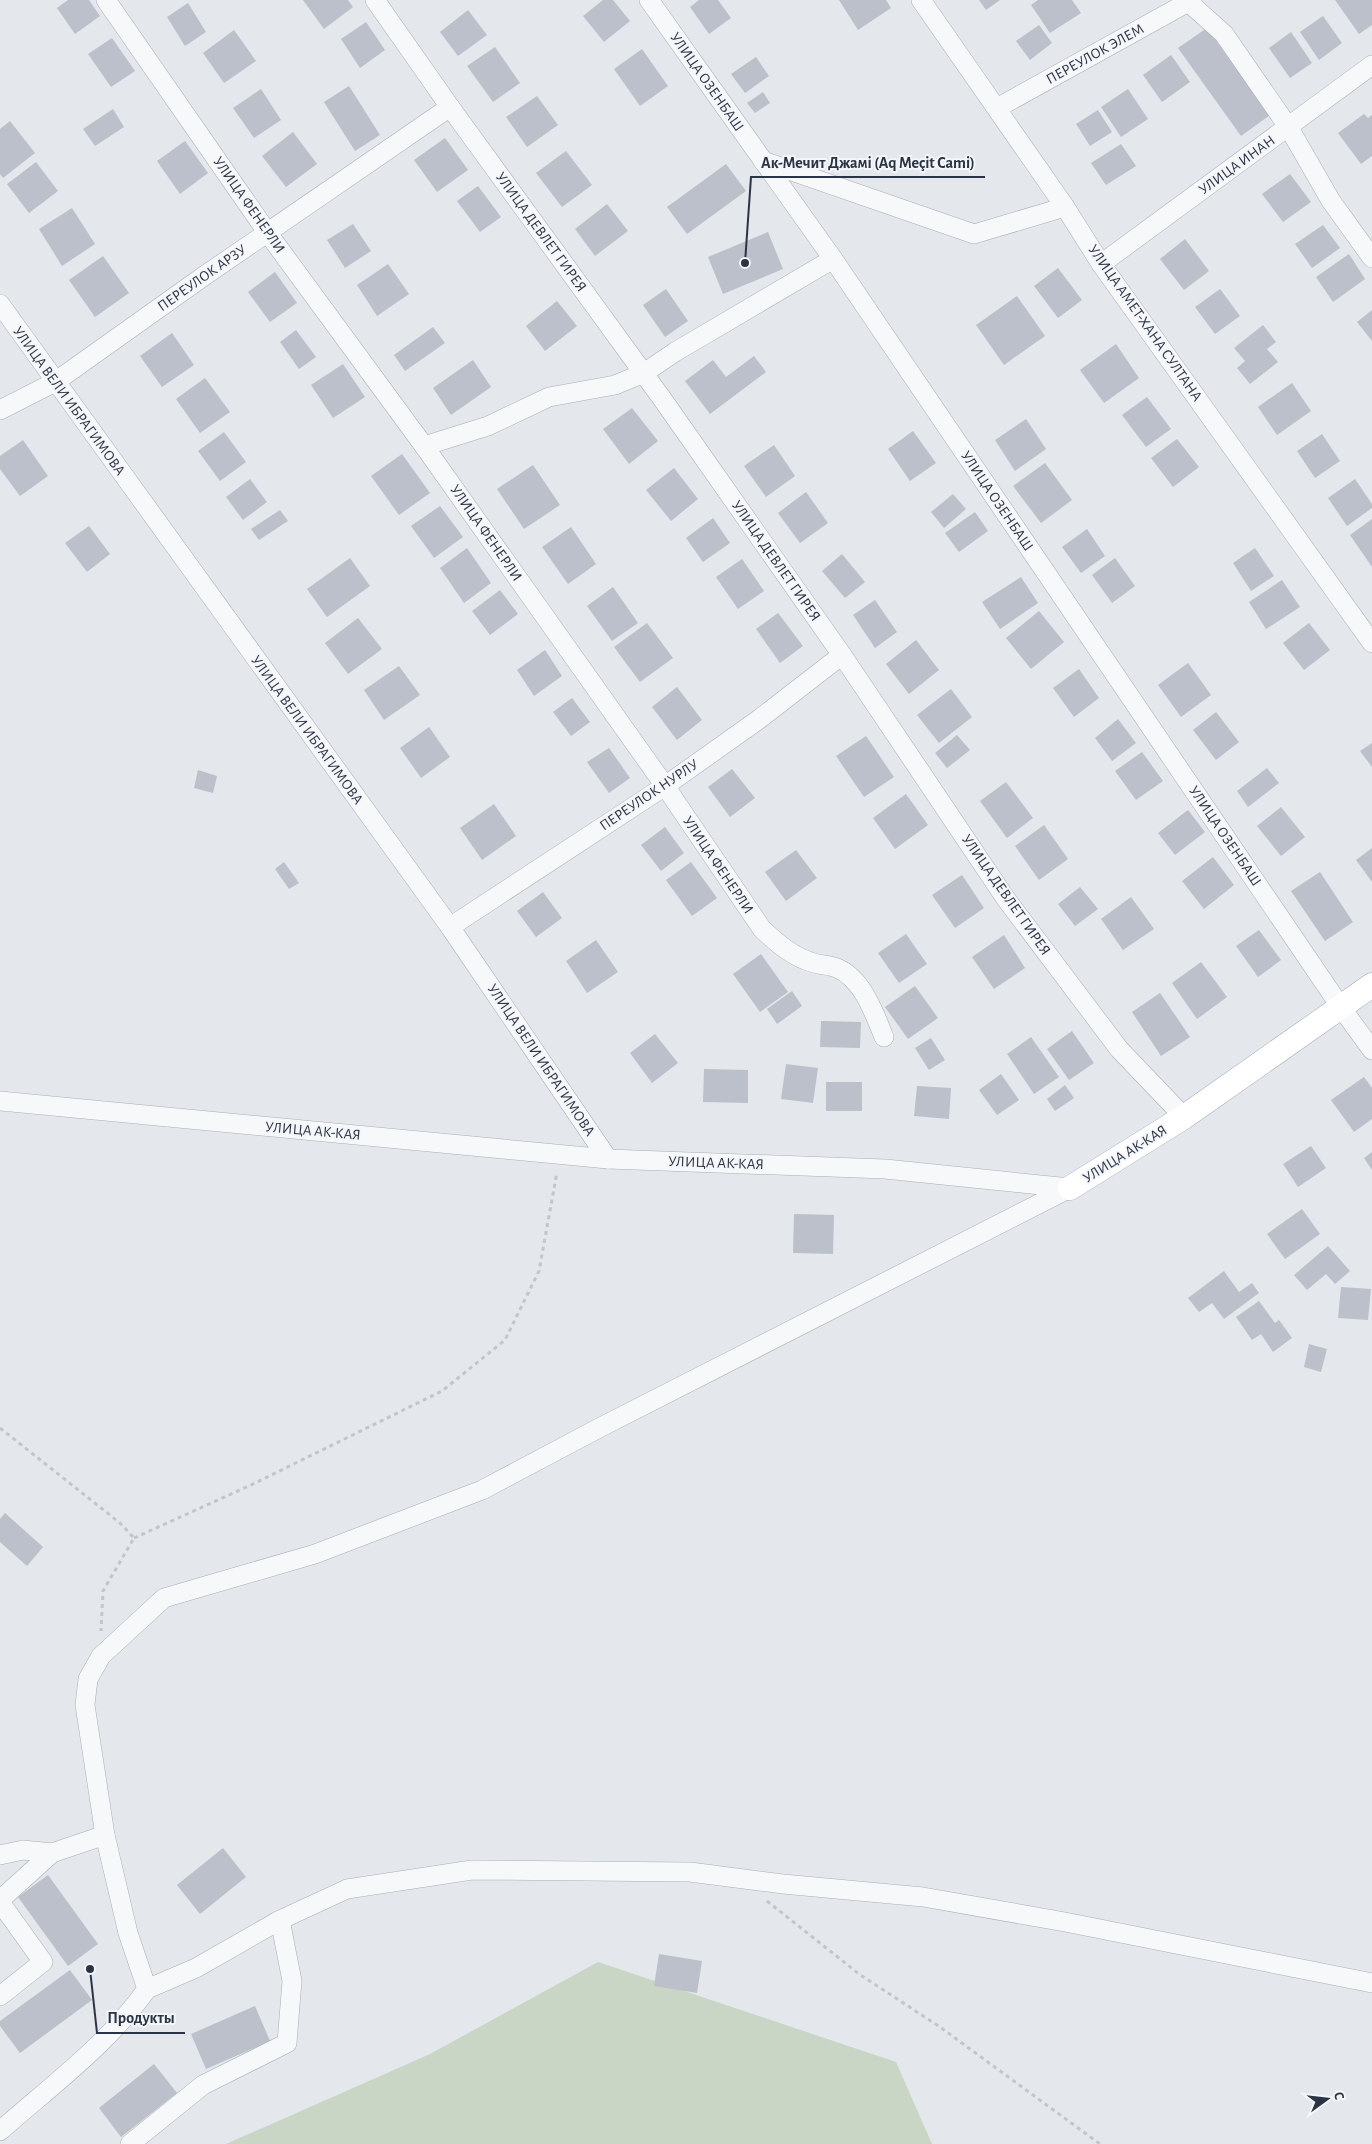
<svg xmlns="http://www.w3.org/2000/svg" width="1372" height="2144" viewBox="0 0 1372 2144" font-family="'Alegreya Sans',sans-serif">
  <rect width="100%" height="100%" fill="#e4e7ec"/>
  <polygon fill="#c9d6c5" points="598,1962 896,2062 932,2144 226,2144 430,2054"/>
  <g fill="#bbc0ca">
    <polygon points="68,0 89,0 100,16 75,34 57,8"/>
    <polygon points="303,0 348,0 353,7 324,29"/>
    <polygon points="603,0 613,0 630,21 604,42 583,16"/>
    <polygon points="699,0 718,0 731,18 709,34 690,7"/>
    <polygon points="839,0 886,0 891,8 858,30"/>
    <polygon points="979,0 1000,0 986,10"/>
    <polygon points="1038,0 1072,0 1081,13 1050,33 1031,5"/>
    <polygon points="1335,0 1372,0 1372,25 1359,34"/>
    <polygon points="188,3 206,32 185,46 167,17"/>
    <polygon points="468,10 487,35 458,56 440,32"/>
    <polygon points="1323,16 1342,43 1319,60 1300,32"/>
    <polygon points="366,22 385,50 360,68 341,39"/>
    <polygon points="1039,25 1052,43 1030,60 1016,41"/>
    <polygon points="1207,28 1270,115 1241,136 1178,48"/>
    <polygon points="234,30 256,61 224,83 203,53"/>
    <polygon points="1291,32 1312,63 1290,78 1269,48"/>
    <polygon points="112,38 135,71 111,87 88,54"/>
    <polygon points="495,47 520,83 493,102 467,66"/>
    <polygon points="642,49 668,86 640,106 614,69"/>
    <polygon points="1171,55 1190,82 1162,102 1143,75"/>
    <polygon points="756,57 769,76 745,93 731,74"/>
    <polygon points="349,86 380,135 355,151 324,102"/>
    <polygon points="261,89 281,120 254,138 233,108"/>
    <polygon points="1128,89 1148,119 1121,137 1101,107"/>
    <polygon points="763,92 770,103 755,113 747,103"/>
    <polygon points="537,96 558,125 527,147 506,117"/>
    <polygon points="113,109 124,127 95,146 83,129"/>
    <polygon points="1098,110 1112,132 1090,146 1076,124"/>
    <polygon points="1364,114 1368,118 1372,115 1372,156 1361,164 1338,133"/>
    <polygon points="10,121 35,153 3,178 0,174 0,129"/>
    <polygon points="293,132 317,164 286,187 262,156"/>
    <polygon points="445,138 468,170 437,192 414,160"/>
    <polygon points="185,141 208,173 180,194 157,161"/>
    <polygon points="1121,144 1136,166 1106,185 1091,163"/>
    <polygon points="566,151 592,185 562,207 536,173"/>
    <polygon points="36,162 58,191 29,213 7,184"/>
    <polygon points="726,164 746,191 687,234 667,207"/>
    <polygon points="1290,174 1311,202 1283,222 1262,194"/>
    <polygon points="478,186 501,217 480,232 457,201"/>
    <polygon points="607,204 628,231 595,256 575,229"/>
    <polygon points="72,208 95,244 62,266 39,229"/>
    <polygon points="353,224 371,251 345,268 327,240"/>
    <polygon points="1323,225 1340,248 1312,268 1295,244"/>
    <polygon points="768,232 783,269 723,294 708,257"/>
    <polygon points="1185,239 1209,271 1184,290 1160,259"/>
    <polygon points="1349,254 1365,279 1333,302 1316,277"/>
    <polygon points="103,256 129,293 95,317 69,280"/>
    <polygon points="388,264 409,294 377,316 357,285"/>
    <polygon points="1058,268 1082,300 1058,318 1034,286"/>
    <polygon points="275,272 297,303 270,322 248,292"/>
    <polygon points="666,289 688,321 665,337 643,305"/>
    <polygon points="1220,289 1240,316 1215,334 1195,307"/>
    <polygon points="1017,296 1045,336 1004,365 976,325"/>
    <polygon points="557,301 577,326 545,351 526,326"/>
    <polygon points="1372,310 1372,341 1357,322"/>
    <polygon points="1263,325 1276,342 1267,349 1278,362 1250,384 1237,368 1245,361 1234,348"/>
    <polygon points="433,327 445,343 405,371 394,355"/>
    <polygon points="296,330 316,357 299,369 280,342"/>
    <polygon points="172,333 194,365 162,387 140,356"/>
    <polygon points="1116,344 1139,378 1104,403 1080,370"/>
    <polygon points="754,356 766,372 710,414 685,381 713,360 726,377"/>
    <polygon points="473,360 491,387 451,415 433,388"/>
    <polygon points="343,364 365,397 333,418 311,385"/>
    <polygon points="205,378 230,412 200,433 176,399"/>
    <polygon points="1292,383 1311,411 1277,435 1258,407"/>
    <polygon points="1147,397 1171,429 1146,447 1122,415"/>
    <polygon points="632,408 658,441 629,464 603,429"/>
    <polygon points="1026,419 1046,449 1015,471 995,440"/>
    <polygon points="913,431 936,463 910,481 888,449"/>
    <polygon points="224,432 246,462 220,481 198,451"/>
    <polygon points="1322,434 1340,461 1315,478 1297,451"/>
    <polygon points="1177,439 1199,467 1173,487 1151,458"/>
    <polygon points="23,440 48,476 20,496 0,469 0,456"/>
    <polygon points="774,445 795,476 766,497 744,466"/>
    <polygon points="402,454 430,493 399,515 371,476"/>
    <polygon points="1045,463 1072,500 1041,523 1013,486"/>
    <polygon points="533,465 560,505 524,529 497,489"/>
    <polygon points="674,468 698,499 671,521 646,490"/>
    <polygon points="250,479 267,502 243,520 226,497"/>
    <polygon points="1355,479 1372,504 1372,508 1347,526 1328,498"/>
    <polygon points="806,492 828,523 800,543 778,513"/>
    <polygon points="953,494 966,509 944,528 931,512"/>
    <polygon points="440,506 463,537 434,558 411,526"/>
    <polygon points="280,510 288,521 259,540 251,529"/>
    <polygon points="975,512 988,531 959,552 945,533"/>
    <polygon points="713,518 730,543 703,562 686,538"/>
    <polygon points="1372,519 1372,567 1350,535"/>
    <polygon points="89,526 110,554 87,572 65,543"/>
    <polygon points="571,527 596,564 568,584 542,547"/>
    <polygon points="1087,529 1105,556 1081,573 1062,547"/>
    <polygon points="467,548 491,583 464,603 440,568"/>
    <polygon points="1255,548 1274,576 1251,591 1233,563"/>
    <polygon points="842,554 865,582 845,598 822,571"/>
    <polygon points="350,558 370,586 327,617 307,589"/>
    <polygon points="1115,558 1135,586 1112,603 1092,575"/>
    <polygon points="742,559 764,591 738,609 716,577"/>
    <polygon points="1021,577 1038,603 1000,629 982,602"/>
    <polygon points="1282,580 1300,607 1266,629 1249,602"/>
    <polygon points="613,587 638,623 612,641 587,606"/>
    <polygon points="500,590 518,614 490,635 472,611"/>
    <polygon points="875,600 897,632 875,648 853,615"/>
    <polygon points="1039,611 1064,642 1031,669 1006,638"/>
    <polygon points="778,613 803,646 780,663 756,629"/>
    <polygon points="358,618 382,649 348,674 325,643"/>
    <polygon points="647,623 673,658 640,682 614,647"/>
    <polygon points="1309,623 1330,650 1304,670 1283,643"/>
    <polygon points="916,640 939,670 909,694 886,664"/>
    <polygon points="545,650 562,676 534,696 517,670"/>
    <polygon points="1188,663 1211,695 1181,717 1158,685"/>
    <polygon points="399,666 420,695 384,720 364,690"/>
    <polygon points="1079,669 1099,698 1074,717 1053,688"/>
    <polygon points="677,687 702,720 677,740 652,707"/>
    <polygon points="951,689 972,717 939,743 917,715"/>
    <polygon points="572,698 590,722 571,736 553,712"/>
    <polygon points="1216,712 1239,742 1216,760 1193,730"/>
    <polygon points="1118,719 1136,743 1112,761 1095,738"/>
    <polygon points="429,727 450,757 421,778 400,748"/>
    <polygon points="957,735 970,750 947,768 935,753"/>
    <polygon points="866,736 894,777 864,797 836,756"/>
    <polygon points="1372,743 1372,767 1360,751"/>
    <polygon points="609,748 630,778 609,793 587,762"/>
    <polygon points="1142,752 1163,781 1136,800 1115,771"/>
    <polygon points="1267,768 1279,783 1248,807 1237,791"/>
    <polygon points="732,769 755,798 730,817 708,787"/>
    <polygon points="198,770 217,776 213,793 194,788"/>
    <polygon points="1006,782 1033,818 1007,838 980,801"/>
    <polygon points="906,794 928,825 895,849 873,818"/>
    <polygon points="494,804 516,836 482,860 460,828"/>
    <polygon points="1281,807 1305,837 1281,856 1257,826"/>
    <polygon points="1188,810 1205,832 1175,855 1158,833"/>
    <polygon points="1044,825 1068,859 1039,880 1015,846"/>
    <polygon points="665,827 684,853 661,871 641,845"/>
    <polygon points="1372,848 1372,882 1356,860"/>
    <polygon points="796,850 817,878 786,901 765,872"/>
    <polygon points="1213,857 1234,885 1204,909 1182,881"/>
    <polygon points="284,862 299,883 289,889 275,869"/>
    <polygon points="691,862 717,898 692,916 666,880"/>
    <polygon points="1320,872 1353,922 1325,941 1291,891"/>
    <polygon points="962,875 984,908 955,928 932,895"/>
    <polygon points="1080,887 1098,909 1075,926 1058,904"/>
    <polygon points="543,892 562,918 536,937 517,911"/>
    <polygon points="1131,897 1154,929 1123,950 1101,919"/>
    <polygon points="1259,930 1281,960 1258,977 1236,946"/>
    <polygon points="906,934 927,964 899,983 878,953"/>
    <polygon points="1004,935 1025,968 994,989 972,957"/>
    <polygon points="596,940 618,972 587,993 566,961"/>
    <polygon points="761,954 788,992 760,1012 733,974"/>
    <polygon points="1201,962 1227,997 1197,1019 1172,983"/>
    <polygon points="915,986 938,1018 908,1039 885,1007"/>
    <polygon points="792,991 802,1006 777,1024 767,1009"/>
    <polygon points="1160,993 1190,1037 1161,1056 1132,1012"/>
    <polygon points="821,1021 861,1022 860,1048 820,1047"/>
    <polygon points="1072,1031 1094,1063 1069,1080 1047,1049"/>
    <polygon points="655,1034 678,1063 652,1083 630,1053"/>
    <polygon points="1031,1037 1059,1077 1034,1094 1007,1054"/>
    <polygon points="931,1038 945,1060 929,1070 915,1048"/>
    <polygon points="786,1064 818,1068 813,1103 781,1099"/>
    <polygon points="704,1069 748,1070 748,1103 703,1102"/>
    <polygon points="1001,1074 1019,1100 997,1115 979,1090"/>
    <polygon points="1364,1077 1372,1088 1372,1119 1354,1132 1331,1100"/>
    <rect x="826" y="1082" width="36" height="29"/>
    <polygon points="1065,1085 1074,1098 1055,1111 1047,1099"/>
    <polygon points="917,1086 951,1088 949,1119 914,1116"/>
    <polygon points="1311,1146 1326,1168 1298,1187 1283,1164"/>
    <polygon points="1372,1152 1372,1170 1364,1158"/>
    <polygon points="1302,1209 1320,1234 1285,1259 1267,1234"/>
    <polygon points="794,1214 834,1215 833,1254 793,1253"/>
    <polygon points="1328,1246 1350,1271 1335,1284 1326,1274 1307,1290 1294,1275"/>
    <polygon points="1224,1271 1239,1292 1252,1283 1259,1293 1224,1319 1212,1303 1199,1312 1188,1298"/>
    <polygon points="1341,1287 1371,1289 1368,1320 1338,1318"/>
    <polygon points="1259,1301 1275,1323 1279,1320 1292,1338 1273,1352 1261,1334 1252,1340 1236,1317"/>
    <polygon points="1309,1344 1327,1349 1321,1372 1304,1367"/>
    <polygon points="5,1513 43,1547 27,1566 0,1542 0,1519"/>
    <polygon points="223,1848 246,1877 200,1914 177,1885"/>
    <polygon points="48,1875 98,1944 68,1966 18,1897"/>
    <polygon points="659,1954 702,1961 697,1993 654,1986"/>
    <polygon points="70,1970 92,2000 20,2053 0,2026 0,2021"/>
    <polygon points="255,2006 270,2041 206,2069 191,2034"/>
    <polygon points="154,2064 177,2093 121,2137 99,2108"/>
  </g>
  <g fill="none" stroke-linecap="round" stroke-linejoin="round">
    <defs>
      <g id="minor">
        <path d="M 106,0 L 267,232 L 424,446 L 665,786 L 762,929 C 778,944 793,957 814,963 C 821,965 830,965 837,968 C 863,979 874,1013 884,1037"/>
        <polyline points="375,0 450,107 663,400 842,655 1006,899 1119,1049 1184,1117"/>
        <polyline points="649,0 833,259 1340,1006 1372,1050"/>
        <polyline points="921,0 1065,207 1101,264 1372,643"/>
        <polyline points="1186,0 1224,34 1289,128 1331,201 1372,258"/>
        <polyline points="997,108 1192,0"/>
        <polyline points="763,161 974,234 1065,207"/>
        <polyline points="1101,264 1372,65"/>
        <polyline points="0,304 450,927 608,1159"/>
        <polyline points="0,410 55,382 204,276 450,107"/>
        <polyline points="424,446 488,426 549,397 615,385 644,373 675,352 833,259"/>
        <polyline points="450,927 665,786 758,720 842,655"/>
        <polyline points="0,1101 608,1159 885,1169 1070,1188"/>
        <polyline points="0,1855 23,1850 52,1853"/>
        <polyline points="0,1900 52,1853 105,1835"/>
        <polyline points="0,1902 43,1962 0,1996"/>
        <polyline points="147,1989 128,1933 105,1835 85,1705 88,1679 101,1656 164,1598 315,1554 482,1490 599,1428 1070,1188"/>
        <polyline points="147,1989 196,1968 280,1920 347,1889 472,1870 690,1872 783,1884 923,1897 1065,1922 1372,1983"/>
        <path d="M 0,2131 C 51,2086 108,2044 147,1989"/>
        <polyline points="130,2144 203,2085 287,2043 292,1981 280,1920"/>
      </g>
      <polyline id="major" points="1070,1188 1184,1117 1372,985"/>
    </defs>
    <use href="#minor" stroke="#a9aeb7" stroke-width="20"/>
    <use href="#major" stroke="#a3abb8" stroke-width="25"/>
    <g stroke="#c2c5cb" stroke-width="3" stroke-dasharray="4 4" stroke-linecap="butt">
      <polyline points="0,1428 120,1523 134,1538 103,1591 101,1631"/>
      <polyline points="134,1538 251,1485 442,1391 505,1340 539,1271 557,1172"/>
      <polyline points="767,1901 859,1974 940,2027 1100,2144"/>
    </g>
    <use href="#minor" stroke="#f7f8fa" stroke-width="19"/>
    <use href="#major" stroke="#fff" stroke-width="24"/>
  </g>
  <g text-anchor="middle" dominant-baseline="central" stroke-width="4" stroke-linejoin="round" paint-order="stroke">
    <g font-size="15" fill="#2b3445" stroke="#f4f6f9">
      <text transform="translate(1095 54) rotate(-29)">ПЕРЕУЛОК ЭЛЕМ</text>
      <text transform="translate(707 82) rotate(55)">УЛИЦА ОЗЕНБАШ</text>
      <text transform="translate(1237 165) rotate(-36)">УЛИЦА ИНАН</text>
      <text transform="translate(249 205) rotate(55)">УЛИЦА ФЕНЕРЛИ</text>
      <text transform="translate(541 232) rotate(54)">УЛИЦА ДЕВЛЕТ ГИРЕЯ</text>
      <text transform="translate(202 278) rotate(-35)">ПЕРЕУЛОК АРЗУ</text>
      <text transform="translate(1145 323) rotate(55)">УЛИЦА АМЕТ-ХАНА СУЛТАНА</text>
      <text transform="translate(69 401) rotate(54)">УЛИЦА ВЕЛИ ИБРАГИМОВА</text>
      <text transform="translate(997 501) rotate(56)">УЛИЦА ОЗЕНБАШ</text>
      <text transform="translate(486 533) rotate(55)">УЛИЦА ФЕНЕРЛИ</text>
      <text transform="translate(776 561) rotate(55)">УЛИЦА ДЕВЛЕТ ГИРЕЯ</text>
      <text transform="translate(307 730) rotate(54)">УЛИЦА ВЕЛИ ИБРАГИМОВА</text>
      <text transform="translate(649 795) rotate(-34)">ПЕРЕУЛОК НУРЛУ</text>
      <text transform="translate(1225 836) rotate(56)">УЛИЦА ОЗЕНБАШ</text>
      <text transform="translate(718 865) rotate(56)">УЛИЦА ФЕНЕРЛИ</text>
      <text transform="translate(1006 895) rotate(55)">УЛИЦА ДЕВЛЕТ ГИРЕЯ</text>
      <text transform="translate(541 1060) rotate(56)">УЛИЦА ВЕЛИ ИБРАГИМОВА</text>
      <text transform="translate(313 1131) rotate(5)">УЛИЦА АК-КАЯ</text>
      <text transform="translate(1125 1154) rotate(-32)">УЛИЦА АК-КАЯ</text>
      <text transform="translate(716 1163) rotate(2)">УЛИЦА АК-КАЯ</text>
    </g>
  </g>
  <path fill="none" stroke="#2b3445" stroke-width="2" d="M745 263L751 177H985M90 1969L97 2033H185"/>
  <g fill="#2b3445" stroke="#f4f6f9" stroke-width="2">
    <circle cx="745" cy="263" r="5"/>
    <circle cx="90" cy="1969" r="5"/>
  </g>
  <g font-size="16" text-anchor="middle" font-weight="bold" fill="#2b3445" stroke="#f4f6f9" stroke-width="4" stroke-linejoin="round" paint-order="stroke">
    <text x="868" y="168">Ак-Мечит Джамі (Aq Meçit Cami)</text>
    <text x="141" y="2023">Продукты</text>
  </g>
  <g transform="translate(1327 2099) rotate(75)" stroke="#f4f6f9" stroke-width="4" paint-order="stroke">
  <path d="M0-4L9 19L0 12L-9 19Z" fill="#2b3445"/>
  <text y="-8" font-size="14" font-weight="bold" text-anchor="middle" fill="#2b3445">С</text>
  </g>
</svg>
